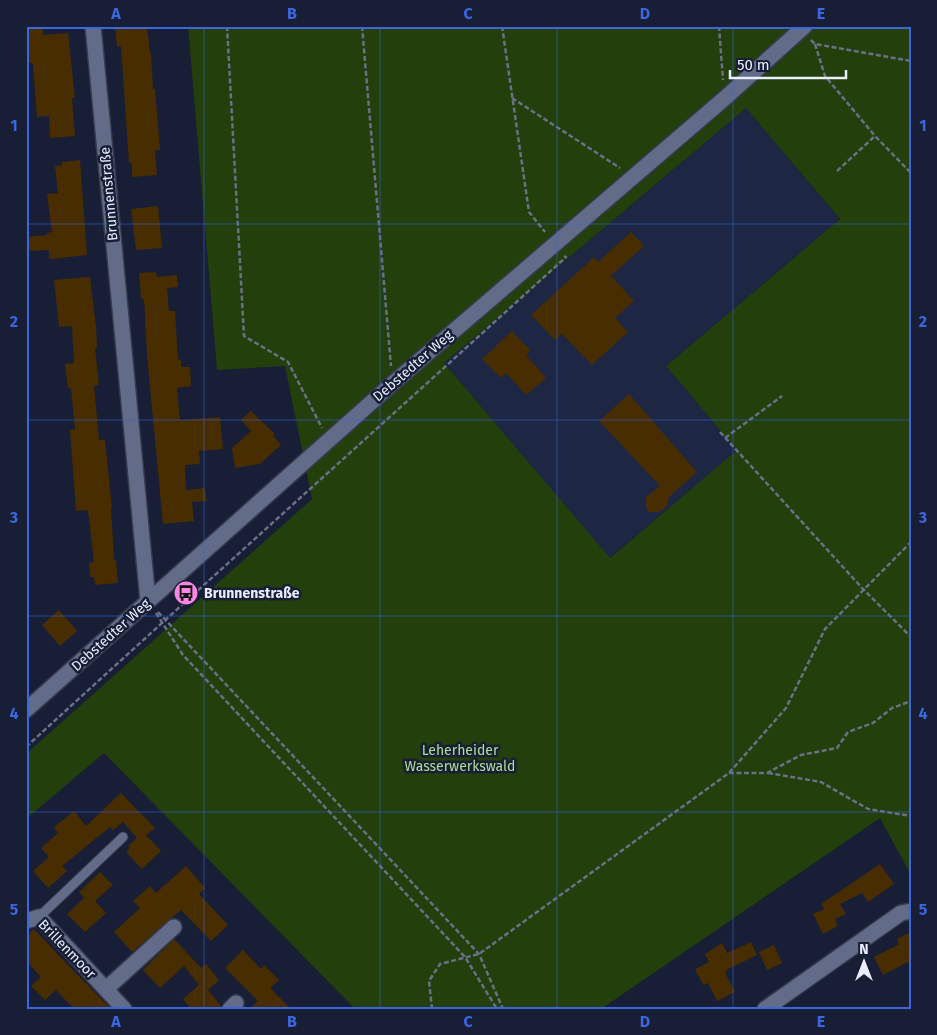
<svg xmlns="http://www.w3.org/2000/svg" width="937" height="1035" viewBox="0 0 937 1035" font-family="'Fira Sans',sans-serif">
  <rect width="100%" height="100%" fill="#171e35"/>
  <polygon fill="#1d2643" points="746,108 840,219 667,365 738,450 609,558 444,363"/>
  <path fill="#223f0c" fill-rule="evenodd" d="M 188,26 L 911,26 L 911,875 L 880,818 L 601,1009 L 355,1009 L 104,753 L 26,819 L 26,754 L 312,499 L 285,366 L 217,370 ZM 746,108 L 840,219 L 666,366 L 737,450 L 610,558 L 444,363 Z"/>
  <g fill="#482d01">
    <polygon points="115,26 147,26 150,53 151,53 153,89 155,89 160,150 155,150 157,175 132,177 132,163 129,163 121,46 117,47"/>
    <polygon points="43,27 43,35 68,33 75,98 72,98 75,136 50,138 49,116 37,117 33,63 26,64 26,28"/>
    <polygon points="80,160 87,255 52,259 49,258 49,250 26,251 26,237 47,235 47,233 52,232 47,194 58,193 55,166 62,165 62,162"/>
    <polygon points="158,206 162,248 136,250 131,209"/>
    <polygon points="631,232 644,246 611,276 634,301 615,318 628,332 592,365 562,334 555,340 531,315 594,257 598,262"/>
    <polygon points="156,272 157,277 177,275 178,287 167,288 169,311 175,311 178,360 181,359 181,367 190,367 191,386 177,388 180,420 220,417 223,449 199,451 200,464 185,465 186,490 205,488 207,501 192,502 194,521 163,524 147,355 144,299 141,299 139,273"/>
    <polygon points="90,277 96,327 97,348 95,348 99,385 94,386 99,440 105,440 112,508 111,508 114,560 116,560 118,583 95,585 94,577 90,577 89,563 94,562 88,510 76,511 70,430 75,429 71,388 68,388 65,364 74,363 72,326 59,327 54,280"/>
    <polygon points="512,331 530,350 526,355 546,378 526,395 506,373 501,378 482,359"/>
    <polygon points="629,394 697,472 669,497 667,506 659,512 648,512 646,506 646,497 660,486 599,421"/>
    <polygon points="251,411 275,434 273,436 281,445 260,464 235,468 232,448 251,431 241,420"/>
    <polygon points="59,610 77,631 60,646 42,625"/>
    <polygon points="121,793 155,828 146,835 161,851 142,869 126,852 130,848 128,846 137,838 123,822 113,830 110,827 62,866 67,871 48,888 33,871 49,857 41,848 58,833 54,827 74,811 86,826"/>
    <polygon points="880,864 894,884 868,902 862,893 840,904 846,914 835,919 838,926 823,934 813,914 824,909 821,904"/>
    <polygon points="186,866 205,888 199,894 228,925 211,941 181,910 132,952 114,932 140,908 133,901 150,886 156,893"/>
    <polygon points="100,872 113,885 95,901 106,913 85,932 67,914 84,898 79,892"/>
    <polygon points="34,929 69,966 111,1009 74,1009 56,990 45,1000 31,986 41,977 26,961 26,936"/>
    <polygon points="911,932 911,968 908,962 883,975 874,957 899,944 897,939"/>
    <polygon points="174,939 201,968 206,964 219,980 208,990 221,1006 221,1009 191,1009 183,999 199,985 184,966 160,988 143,970"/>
    <polygon points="751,942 757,955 726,970 727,972 725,973 735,992 717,1001 708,983 703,985 695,969 709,962 705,954 722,943 727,953"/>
    <polygon points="774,945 782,963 767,970 759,952"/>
    <polygon points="243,950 261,969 264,965 279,980 270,988 291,1009 249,1009 258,1001 225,968"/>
  </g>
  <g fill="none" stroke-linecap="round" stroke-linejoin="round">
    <defs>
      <polyline id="lane" points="39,917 123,837"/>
      <g id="street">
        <polyline points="93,26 148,601"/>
        <polyline points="26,710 392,384 725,98 805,26"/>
        <polyline points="26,921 39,917 124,1009"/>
        <polyline points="106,989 174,927"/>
        <polyline points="230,1009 236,1003"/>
        <polyline points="765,1009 901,913 911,911"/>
      </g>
    </defs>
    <use href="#lane" stroke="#363a4e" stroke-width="11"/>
    <use href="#street" stroke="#363a4e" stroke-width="18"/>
    <g stroke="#6a7085" stroke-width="2.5" stroke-dasharray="5 2.5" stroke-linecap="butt">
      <polyline points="227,26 244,336 288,362 322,428"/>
      <polyline points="362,26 391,366"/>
      <polyline points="502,26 529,212 545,232"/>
      <polyline points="719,26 723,80"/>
      <polyline points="811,40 815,44 911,61"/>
      <polyline points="815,44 825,76 875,136 911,173"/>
      <polyline points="512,98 620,168"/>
      <polyline points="837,171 875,136"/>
      <polyline points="720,432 863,589 911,637"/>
      <polyline points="725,438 782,396"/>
      <polyline points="158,612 479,954 503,1009"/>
      <polyline points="156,613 183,655 465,957 497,1009"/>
      <path d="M 26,747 C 205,583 386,421 566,257 L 564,256"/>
      <polyline points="729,773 767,773 801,755 837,748 848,732 873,723 892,708 911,701"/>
      <polyline points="768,773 821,782 868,809 911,816"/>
      <polyline points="432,1009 429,981 440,964 479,954 729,773 786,708 825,629 911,542"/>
    </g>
    <use href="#lane" stroke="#626c88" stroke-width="9"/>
    <use href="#street" stroke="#626c88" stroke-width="15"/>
  </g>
  <path fill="none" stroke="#3b66de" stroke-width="1" stroke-opacity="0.55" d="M 204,26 L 204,1009M 380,26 L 380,1009M 557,26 L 557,1009M 733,26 L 733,1009M 26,224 L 911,224M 26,420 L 911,420M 26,616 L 911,616M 26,812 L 911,812"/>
  <defs>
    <symbol id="bus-disc" viewBox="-11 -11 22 22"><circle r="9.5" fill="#fc86e3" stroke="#171e35"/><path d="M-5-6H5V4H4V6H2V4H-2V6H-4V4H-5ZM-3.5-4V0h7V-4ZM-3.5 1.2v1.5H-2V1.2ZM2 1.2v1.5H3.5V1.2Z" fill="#111"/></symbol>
  </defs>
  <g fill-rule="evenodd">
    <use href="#bus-disc" x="172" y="579" width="28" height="28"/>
  </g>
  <g text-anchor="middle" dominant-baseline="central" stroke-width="5" stroke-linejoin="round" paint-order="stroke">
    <g font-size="14" fill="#e8eeff" stroke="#171e35">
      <text transform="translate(109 194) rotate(-95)">Brunnenstraße</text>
      <text transform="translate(413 366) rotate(-41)">Debstedter Weg</text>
      <text transform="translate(111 635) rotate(-42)">Debstedter Weg</text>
      <text transform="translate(67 949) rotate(46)">Brillenmoor</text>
    </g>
    <g font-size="14" font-weight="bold" fill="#e8eeff" stroke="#171e35" text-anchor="start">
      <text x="204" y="593">Brunnenstraße</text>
    </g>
    <g font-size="14" fill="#aedf92" stroke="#171e35">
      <text x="460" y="750">Leherheider<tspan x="460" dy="16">Wasserwerkswald</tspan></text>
    </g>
  </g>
  <rect width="937" height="1035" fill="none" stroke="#171e35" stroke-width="55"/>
  <g transform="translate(864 962)" stroke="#171e35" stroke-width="4" paint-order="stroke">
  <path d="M0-4L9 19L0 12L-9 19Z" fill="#e8eeff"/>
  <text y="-8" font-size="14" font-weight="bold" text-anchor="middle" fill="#e8eeff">N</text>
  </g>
  <path d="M730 70v8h116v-8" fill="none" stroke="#e8eeff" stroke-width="2.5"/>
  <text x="737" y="70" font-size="15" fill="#e8eeff" stroke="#171e35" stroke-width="4" paint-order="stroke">50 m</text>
  <rect x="28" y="28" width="882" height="980" fill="none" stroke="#3b66de" stroke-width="2"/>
  <g font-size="16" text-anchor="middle" font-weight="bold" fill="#3b66de">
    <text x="116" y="19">A</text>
    <text x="292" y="19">B</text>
    <text x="468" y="19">C</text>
    <text x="645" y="19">D</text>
    <text x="821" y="19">E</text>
    <text x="14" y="131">1</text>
    <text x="923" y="131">1</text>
    <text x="14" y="327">2</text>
    <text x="923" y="327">2</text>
    <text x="14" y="523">3</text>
    <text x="923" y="523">3</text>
    <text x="14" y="719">4</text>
    <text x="923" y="719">4</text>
    <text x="14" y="915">5</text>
    <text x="923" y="915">5</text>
    <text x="116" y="1027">A</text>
    <text x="292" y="1027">B</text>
    <text x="468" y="1027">C</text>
    <text x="645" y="1027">D</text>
    <text x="821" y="1027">E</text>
  </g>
</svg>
